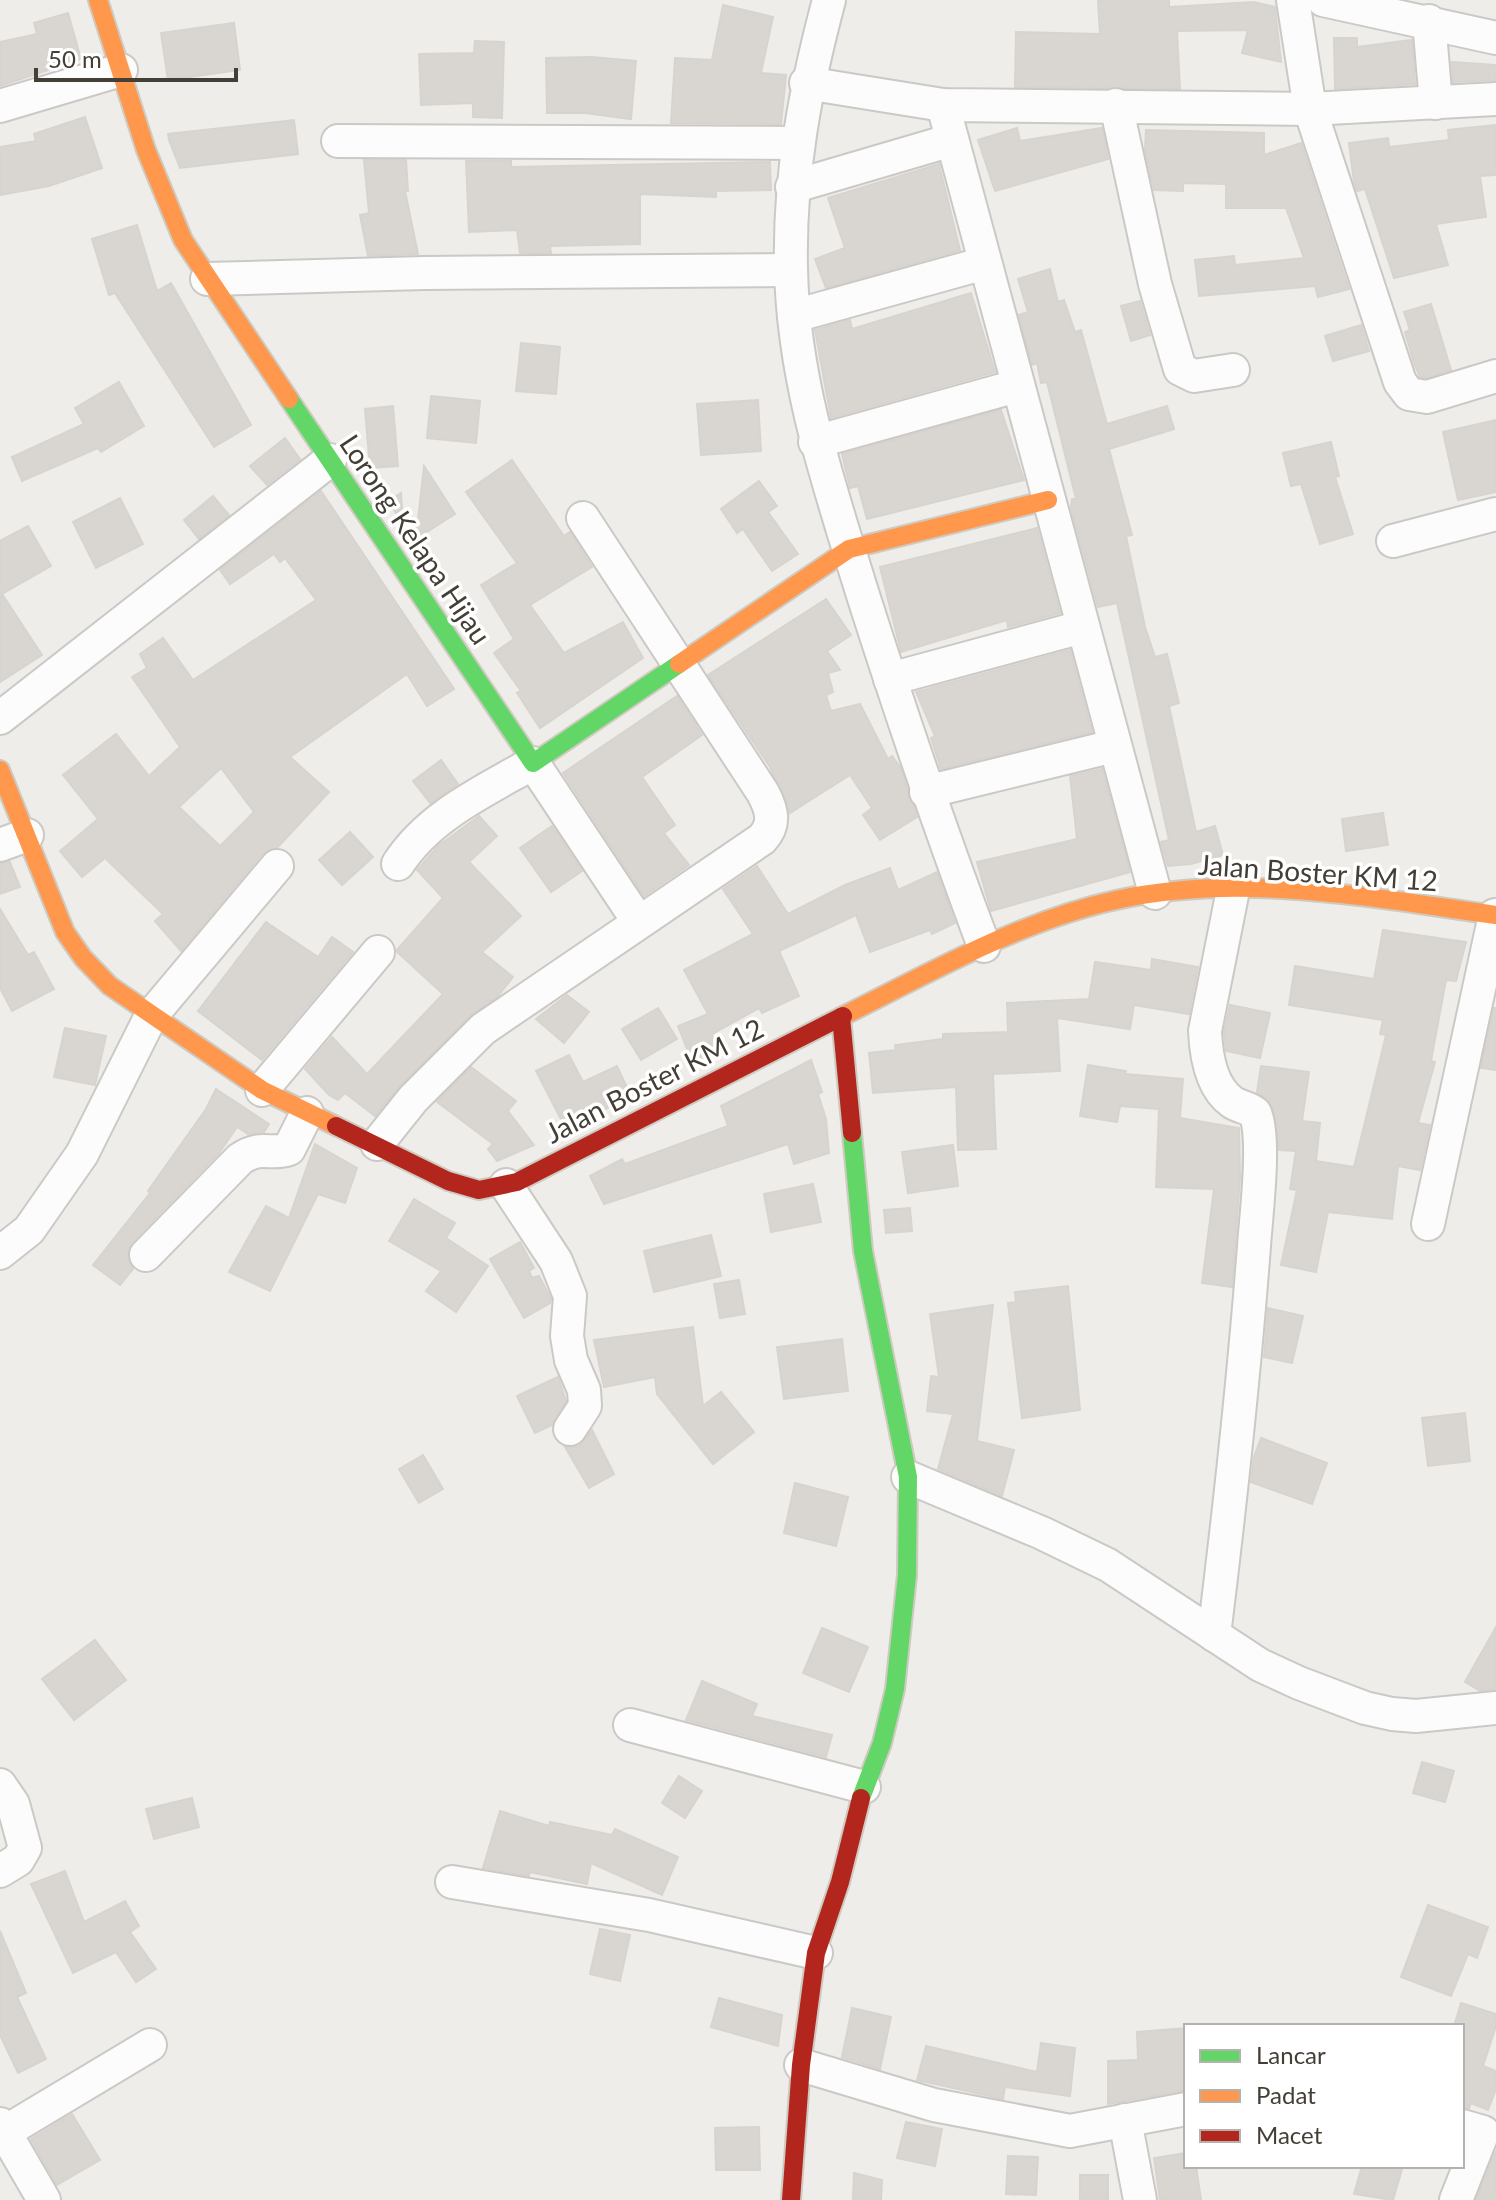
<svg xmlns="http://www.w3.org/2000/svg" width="1496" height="2200" viewBox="0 0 1496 2200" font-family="Lato,sans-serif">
  <rect width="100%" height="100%" fill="#efede9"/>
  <g fill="#d9d6d1" stroke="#d7d4cf" stroke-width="2" fill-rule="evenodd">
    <polygon points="1098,0 1169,0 1169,7 1254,2 1275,7 1281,62 1242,53 1248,30 1177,31 1180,89 1015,87 1016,32 1100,34"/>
    <polygon points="723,5 773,17 761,73 786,75 781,124 671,123 675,58 712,60"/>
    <polygon points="68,13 81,59 0,86 0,42 37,34 34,23"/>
    <polygon points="234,23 240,70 168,80 161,33"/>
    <polygon points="1334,38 1357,38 1357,47 1412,40 1415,84 1335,89"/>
    <polygon points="475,41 504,42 502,118 473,117 473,103 421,105 419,54 474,53"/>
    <polygon points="591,57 636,61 631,119 585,113 547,113 546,58"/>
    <polygon points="1452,62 1496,65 1496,80 1453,82"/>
    <polygon points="85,117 102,168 49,186 0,195 0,147 36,141 34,134"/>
    <polygon points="294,120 298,154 180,168 169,140 168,134"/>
    <polygon points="1496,125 1496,175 1480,176 1486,217 1436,224 1448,265 1394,278 1365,189 1357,191 1354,182 1349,143 1388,138 1389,147 1449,140 1448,130"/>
    <polygon points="1017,128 1020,141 1102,128 1108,159 995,191 978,140"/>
    <polygon points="1146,130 1264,133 1264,155 1301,143 1349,289 1318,297 1315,286 1199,296 1195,260 1234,256 1235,265 1304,258 1286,208 1226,208 1226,184 1183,183 1183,191 1154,190 1145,150"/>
    <polygon points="364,160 406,160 408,191 405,191 418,254 368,256 360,215 369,213"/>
    <polygon points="466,161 511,161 511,167 770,162 771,190 716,191 716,197 640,194 640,244 550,246 551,253 520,253 517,230 469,232"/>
    <polygon points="939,164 960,250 826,288 815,259 845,248 828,198"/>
    <polygon points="137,225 157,291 171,283 251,425 214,447 115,293 109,295 92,239"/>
    <polygon points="1050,269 1058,302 1064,300 1075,332 1081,330 1107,424 1167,406 1174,429 1109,449 1132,535 1126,536 1145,627 1155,657 1167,654 1179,703 1169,706 1196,832 1215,826 1223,855 1191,864 1168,866 1161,842 1169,840 1117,603 1098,607 1071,508 1072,499 1076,499 1047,382 1041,383 1037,363 1032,365 1019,315 1028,312 1018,279"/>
    <polygon points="971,293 995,372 831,418 815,330 850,320 852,329"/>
    <polygon points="1140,301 1150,335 1131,341 1121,306"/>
    <polygon points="1431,304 1451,370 1426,378 1420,377 1414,363 1405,332 1410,330 1404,312"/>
    <polygon points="1361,325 1369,351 1333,361 1325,336"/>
    <polygon points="521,343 560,347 556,394 516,391"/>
    <polygon points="119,382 144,426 101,452 98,448 22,481 12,457 84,424 75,408"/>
    <polygon points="431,396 480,401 476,443 427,438"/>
    <polygon points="758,400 761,451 701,455 697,404"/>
    <polygon points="393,406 398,466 370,468 365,409"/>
    <polygon points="1001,410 1024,480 867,519 858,486 850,488 842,454"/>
    <polygon points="1496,420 1496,492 1458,500 1443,432"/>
    <polygon points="285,438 300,459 267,485 250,466"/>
    <polygon points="1331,442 1339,476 1335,477 1353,534 1320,544 1301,484 1291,486 1283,453"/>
    <polygon points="512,460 564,536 570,532 592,567 530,605 564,653 623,622 643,658 540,728 517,693 521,691 494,653 514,639 481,585 517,563 466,492"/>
    <polygon points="424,466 455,514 414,540 407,529 417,529"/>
    <polygon points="759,481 777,506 768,512 798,554 772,571 743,529 737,533 721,509"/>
    <path d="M 321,491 L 454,689 L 427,706 L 407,674 L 290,757 L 329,792 L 278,847 L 262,854 L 181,951 L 155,921 L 163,914 L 105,858 L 82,877 L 60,851 L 98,819 L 63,775 L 116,734 L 149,776 L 180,747 L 132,677 L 147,668 L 140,654 L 163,638 L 193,680 L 316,600 L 285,558 L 280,562 L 274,554 L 230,584 L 220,570 ZM 221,768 L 254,812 L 220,846 L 179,807 Z"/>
    <polygon points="401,493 403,524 388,501"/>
    <polygon points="213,496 229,515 199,539 184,520"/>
    <polygon points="120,498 143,544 96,568 73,522"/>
    <polygon points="28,526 51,566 2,594 42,655 0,682 0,541"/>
    <polygon points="1037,528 1060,613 1008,627 1007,620 901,652 880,567"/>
    <polygon points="826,599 851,635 827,651 840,670 828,673 833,692 826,695 831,711 860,704 888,759 892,756 900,767 917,817 880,840 863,815 872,808 850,775 790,813 770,767 708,675"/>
    <polygon points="1070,650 1092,732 941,769 931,738 935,736 916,692"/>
    <polygon points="677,696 702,735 642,777 675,825 664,833 689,865 644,896 563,773"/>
    <polygon points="441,760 458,784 430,803 413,781"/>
    <polygon points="1102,769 1130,872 991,911 977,862 1077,839 1070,776"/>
    <polygon points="1383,813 1388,845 1346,851 1342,819"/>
    <polygon points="479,816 497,836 469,862 521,916 482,952 513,977 498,996 470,1016 400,1086 375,1116 345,1093 338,1100 329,1095 305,1069 332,1037 367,1074 443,994 396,951 443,898 417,870 438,846"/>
    <polygon points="552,826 582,871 551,892 520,848"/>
    <polygon points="350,832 373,857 342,885 319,860"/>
    <polygon points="10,862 20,887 0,894 0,864"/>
    <polygon points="757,866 788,914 845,885 890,868 898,890 937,872 955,923 932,934 930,930 870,952 856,915 779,951 799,996 762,1013 759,1008 712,1034 718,1051 693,1064 678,1026 708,1014 684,970 753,934 723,889"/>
    <polygon points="0,909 28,955 34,952 54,989 12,1011 0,988"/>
    <polygon points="266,922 318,957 332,937 353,952 262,1060 198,1011"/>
    <polygon points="1383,930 1466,942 1456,981 1446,980 1431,1061 1435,1062 1418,1123 1430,1125 1420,1170 1398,1166 1392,1219 1328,1212 1316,1272 1281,1265 1297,1190 1290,1189 1296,1151 1279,1150 1273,1108 1257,1092 1261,1066 1309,1072 1302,1121 1320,1123 1316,1161 1354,1167 1386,1035 1380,1034 1383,1020 1289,1005 1295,966 1374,979"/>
    <polygon points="1152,959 1198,967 1189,1014 1134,1005 1130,1029 1057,1018 1060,1071 993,1074 996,1149 958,1150 956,1087 873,1093 869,1053 896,1050 895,1045 943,1039 943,1034 1008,1032 1007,1003 1089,999 1095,962 1151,970"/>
    <polygon points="567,995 589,1012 564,1043 536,1019"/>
    <polygon points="1230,1005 1270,1013 1260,1058 1226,1051 1224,1032"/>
    <polygon points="658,1008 677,1039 641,1060 622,1029"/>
    <polygon points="1494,1008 1496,1008 1496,1070 1481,1068"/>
    <polygon points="65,1028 106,1036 95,1085 54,1077"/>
    <polygon points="569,1055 583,1082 617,1066 631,1096 566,1129 536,1071"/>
    <polygon points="811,1060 822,1092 818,1094 826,1119 829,1153 794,1164 788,1144 604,1204 590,1176 622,1159 625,1164 728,1126 721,1106"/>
    <polygon points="1088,1065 1126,1071 1125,1074 1183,1079 1180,1118 1239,1128 1240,1177 1232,1287 1202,1283 1214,1189 1156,1187 1159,1109 1120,1106 1117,1122 1080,1116"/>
    <polygon points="471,1067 516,1101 508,1111 534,1145 497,1161 488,1149 493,1144 437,1102"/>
    <polygon points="216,1089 269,1124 264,1132 248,1134 237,1127 219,1153 132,1242 128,1259 133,1269 120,1285 93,1265 150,1193 148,1191 206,1109"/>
    <polygon points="315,1144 357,1168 345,1203 318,1194 270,1291 229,1272 266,1206 289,1218"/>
    <polygon points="953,1145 958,1186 908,1193 902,1152"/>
    <polygon points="813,1184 821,1222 771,1232 764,1194"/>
    <polygon points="414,1199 455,1223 446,1238 488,1266 456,1312 426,1291 441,1271 389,1241"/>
    <polygon points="910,1208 912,1231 886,1233 884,1210"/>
    <polygon points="711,1235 721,1276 654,1292 644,1251"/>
    <polygon points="520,1242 534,1268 529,1271 532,1278 539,1276 551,1299 550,1303 524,1318 490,1259"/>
    <polygon points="739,1280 745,1314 720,1318 714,1284"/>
    <polygon points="1068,1286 1080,1410 1022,1418 1008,1303 1016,1302 1015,1292"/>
    <polygon points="993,1305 977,1441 1014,1450 1002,1496 938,1469 953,1414 927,1411 931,1376 939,1377 930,1314"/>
    <polygon points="1268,1308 1303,1316 1292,1363 1264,1357"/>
    <polygon points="693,1327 703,1406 721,1392 754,1432 713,1464 657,1394 655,1377 604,1387 594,1340"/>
    <polygon points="842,1339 848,1391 784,1399 777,1347"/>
    <polygon points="558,1377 566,1401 552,1425 535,1433 517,1396"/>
    <polygon points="1465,1413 1470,1461 1428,1466 1422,1418"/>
    <polygon points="592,1430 614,1474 589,1488 565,1447 579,1446"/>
    <polygon points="1261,1438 1327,1463 1312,1504 1251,1482 1254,1457"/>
    <polygon points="423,1455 443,1489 419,1503 399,1469"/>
    <polygon points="795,1483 848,1497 836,1546 784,1533"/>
    <polygon points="1496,1627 1496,1689 1480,1691 1465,1682"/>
    <polygon points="822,1628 868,1647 849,1692 803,1673"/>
    <polygon points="95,1640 126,1680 74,1720 42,1679"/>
    <polygon points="702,1681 757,1704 752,1716 832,1735 826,1757 686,1720"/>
    <polygon points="1422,1762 1454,1771 1445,1802 1413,1793"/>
    <polygon points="679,1776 702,1791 685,1818 662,1803"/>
    <polygon points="192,1798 199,1827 154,1839 146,1809"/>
    <polygon points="500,1811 549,1826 550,1822 612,1835 615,1829 678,1857 662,1895 591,1863 587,1884 530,1872 529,1876 483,1868"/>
    <polygon points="65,1871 84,1922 125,1901 139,1926 130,1932 156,1969 136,1982 116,1952 73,1973 31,1884"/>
    <polygon points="1428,1905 1488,1927 1477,1958 1468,1954 1451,1996 1401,1977"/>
    <polygon points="600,1929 630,1935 620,1981 590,1974"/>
    <polygon points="0,1931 26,1993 17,1997 46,2059 18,2073 0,2035"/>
    <polygon points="719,1998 782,2015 778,2046 711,2027"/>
    <polygon points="1461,2003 1496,2014 1496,2026 1483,2066 1496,2071 1496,2089 1488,2110 1471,2103 1469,2108 1462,2108 1462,2026 1454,2026"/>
    <polygon points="852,2008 891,2017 880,2069 842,2057"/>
    <polygon points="1186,2028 1186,2090 1108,2104 1108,2061 1138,2060 1137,2032"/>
    <polygon points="1041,2043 1075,2048 1070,2096 1005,2087 1003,2099 917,2080 926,2046 1037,2072"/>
    <polygon points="72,2114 100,2160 57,2185 31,2139"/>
    <polygon points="906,2122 942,2129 935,2166 897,2158"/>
    <polygon points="759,2127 760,2170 716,2170 715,2128"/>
    <polygon points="1496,2151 1496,2200 1476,2200"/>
    <polygon points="1186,2153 1186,2166 1196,2166 1201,2200 1160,2200 1154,2158"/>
    <polygon points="1008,2156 1038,2157 1036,2195 1006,2194"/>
    <polygon points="1362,2166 1403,2166 1393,2200 1354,2194"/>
    <polygon points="854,2173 882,2180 881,2200 853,2200"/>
    <rect x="1080" y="2175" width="28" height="25"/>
  </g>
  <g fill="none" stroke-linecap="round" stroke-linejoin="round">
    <defs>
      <g id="street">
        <path d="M 829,0 C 805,90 789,175 791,268 C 793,381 829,485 862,592 C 900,711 940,829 984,946"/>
        <polyline points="1293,0 1310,109 1400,382 1409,394 1427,397 1496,376"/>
        <polyline points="1323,0 1496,38"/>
        <polyline points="1429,21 1436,103"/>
        <polyline points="806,83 943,105 1310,109 1496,99"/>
        <polyline points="943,105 1155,893"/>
        <polyline points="1116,105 1155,284 1180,369 1194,376 1233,370"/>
        <polyline points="0,106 121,70"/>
        <polyline points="338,141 796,143"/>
        <polyline points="792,187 952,140"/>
        <polyline points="207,279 424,273 791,270"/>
        <polyline points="794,316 985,263"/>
        <polyline points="815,442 1017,386"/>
        <polyline points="1393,541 1496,514"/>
        <polyline points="890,679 1082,627"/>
        <polyline points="0,718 330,460"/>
        <polyline points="926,792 1114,746"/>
        <polyline points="0,845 27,835"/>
        <path d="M 398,864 C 429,816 484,791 533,763 L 638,921"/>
        <polyline points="262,1090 378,952"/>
        <path d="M 377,1144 L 413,1099 L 483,1029 L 762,839 C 776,824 772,810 763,793 L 583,518"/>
        <polyline points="506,1185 556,1261 570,1296 567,1336 571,1360 584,1390 585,1406 570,1429"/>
        <polyline points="1428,1224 1495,915"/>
        <polyline points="0,1253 29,1230 82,1154 151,1016 277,866"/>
        <path d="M 146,1255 L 240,1159 C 262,1144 270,1156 289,1149 L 307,1113"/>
        <polyline points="908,1477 1042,1533 1108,1565 1260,1665 1299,1683 1365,1708 1392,1714 1416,1716 1496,1708"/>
        <path d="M 1214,1635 C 1230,1506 1244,1377 1254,1246 C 1256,1216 1266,1138 1255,1113 C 1248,1107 1239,1107 1232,1102 C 1211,1087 1206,1054 1205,1031 L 1233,890"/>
        <polyline points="630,1725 864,1787"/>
        <polyline points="0,1785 13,1804 25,1848 18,1860 0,1871"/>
        <polyline points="452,1882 649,1915 816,1953"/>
        <polyline points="801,2065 934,2105 1070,2131 1186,2109"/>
        <polyline points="1125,2120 1140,2200"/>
        <polyline points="0,2124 44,2200"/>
        <polyline points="5,2132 150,2045"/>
        <polyline points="1456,2200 1483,2132 1462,2126"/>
      </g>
      <g id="fast">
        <polyline points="289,399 533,763 679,664"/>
        <polyline points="852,1133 863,1251 908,1477 907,1575 895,1689 882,1743 861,1798"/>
      </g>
      <g id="slow">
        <polyline points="98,0 146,150 183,240 289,399"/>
        <polyline points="679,664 849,549 1048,500"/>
        <polyline points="0,770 65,932 83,958 110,986 262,1090 336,1126"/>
        <path d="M 843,1016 C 931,972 1020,921 1116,900 C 1241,872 1372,898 1496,915"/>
      </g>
      <g id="jam">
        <polyline points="841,1017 852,1133"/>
        <polyline points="336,1126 448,1181 479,1190 517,1182 843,1016"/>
        <polyline points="791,2200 801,2065 816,1953 840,1882 861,1798"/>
      </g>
    </defs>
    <use href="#street" stroke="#cbc9c5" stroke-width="36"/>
    <use href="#fast" stroke="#cecac0" stroke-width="22"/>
    <use href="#slow" stroke="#cecac0" stroke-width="22"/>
    <use href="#jam" stroke="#cecac0" stroke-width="22"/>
    <use href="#street" stroke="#fdfcfc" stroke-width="32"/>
    <use href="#fast" stroke="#63d668" stroke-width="18"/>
    <use href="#slow" stroke="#ff974d" stroke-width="18"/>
    <use href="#jam" stroke="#b3261e" stroke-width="18"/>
  </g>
  <g text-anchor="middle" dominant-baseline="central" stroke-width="7" stroke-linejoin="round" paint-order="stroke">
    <g font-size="28" fill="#443f36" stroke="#fff">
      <text transform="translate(416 539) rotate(56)">Lorong Kelapa Hijau</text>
      <text transform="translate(1318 872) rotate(4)">Jalan Boster KM 12</text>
      <text transform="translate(654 1080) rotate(-27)">Jalan Boster KM 12</text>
    </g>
  </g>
  <rect x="1184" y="2024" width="280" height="144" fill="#ffffff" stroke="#b4b2af" stroke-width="2"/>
  <rect x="1200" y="2050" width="40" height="12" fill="#63d668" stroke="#b4b2af" stroke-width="2"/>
  <text x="1256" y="2064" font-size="24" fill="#443f36">Lancar</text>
  <rect x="1200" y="2090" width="40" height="12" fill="#ff974d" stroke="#b4b2af" stroke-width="2"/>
  <text x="1256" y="2104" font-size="24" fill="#443f36">Padat</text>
  <rect x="1200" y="2130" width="40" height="12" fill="#b3261e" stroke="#b4b2af" stroke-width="2"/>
  <text x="1256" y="2144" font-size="24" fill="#443f36">Macet</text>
  <path d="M36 68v12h200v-12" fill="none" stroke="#443f36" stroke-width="4"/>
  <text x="48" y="68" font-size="24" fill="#443f36" stroke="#ffffff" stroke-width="6" paint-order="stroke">50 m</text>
</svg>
